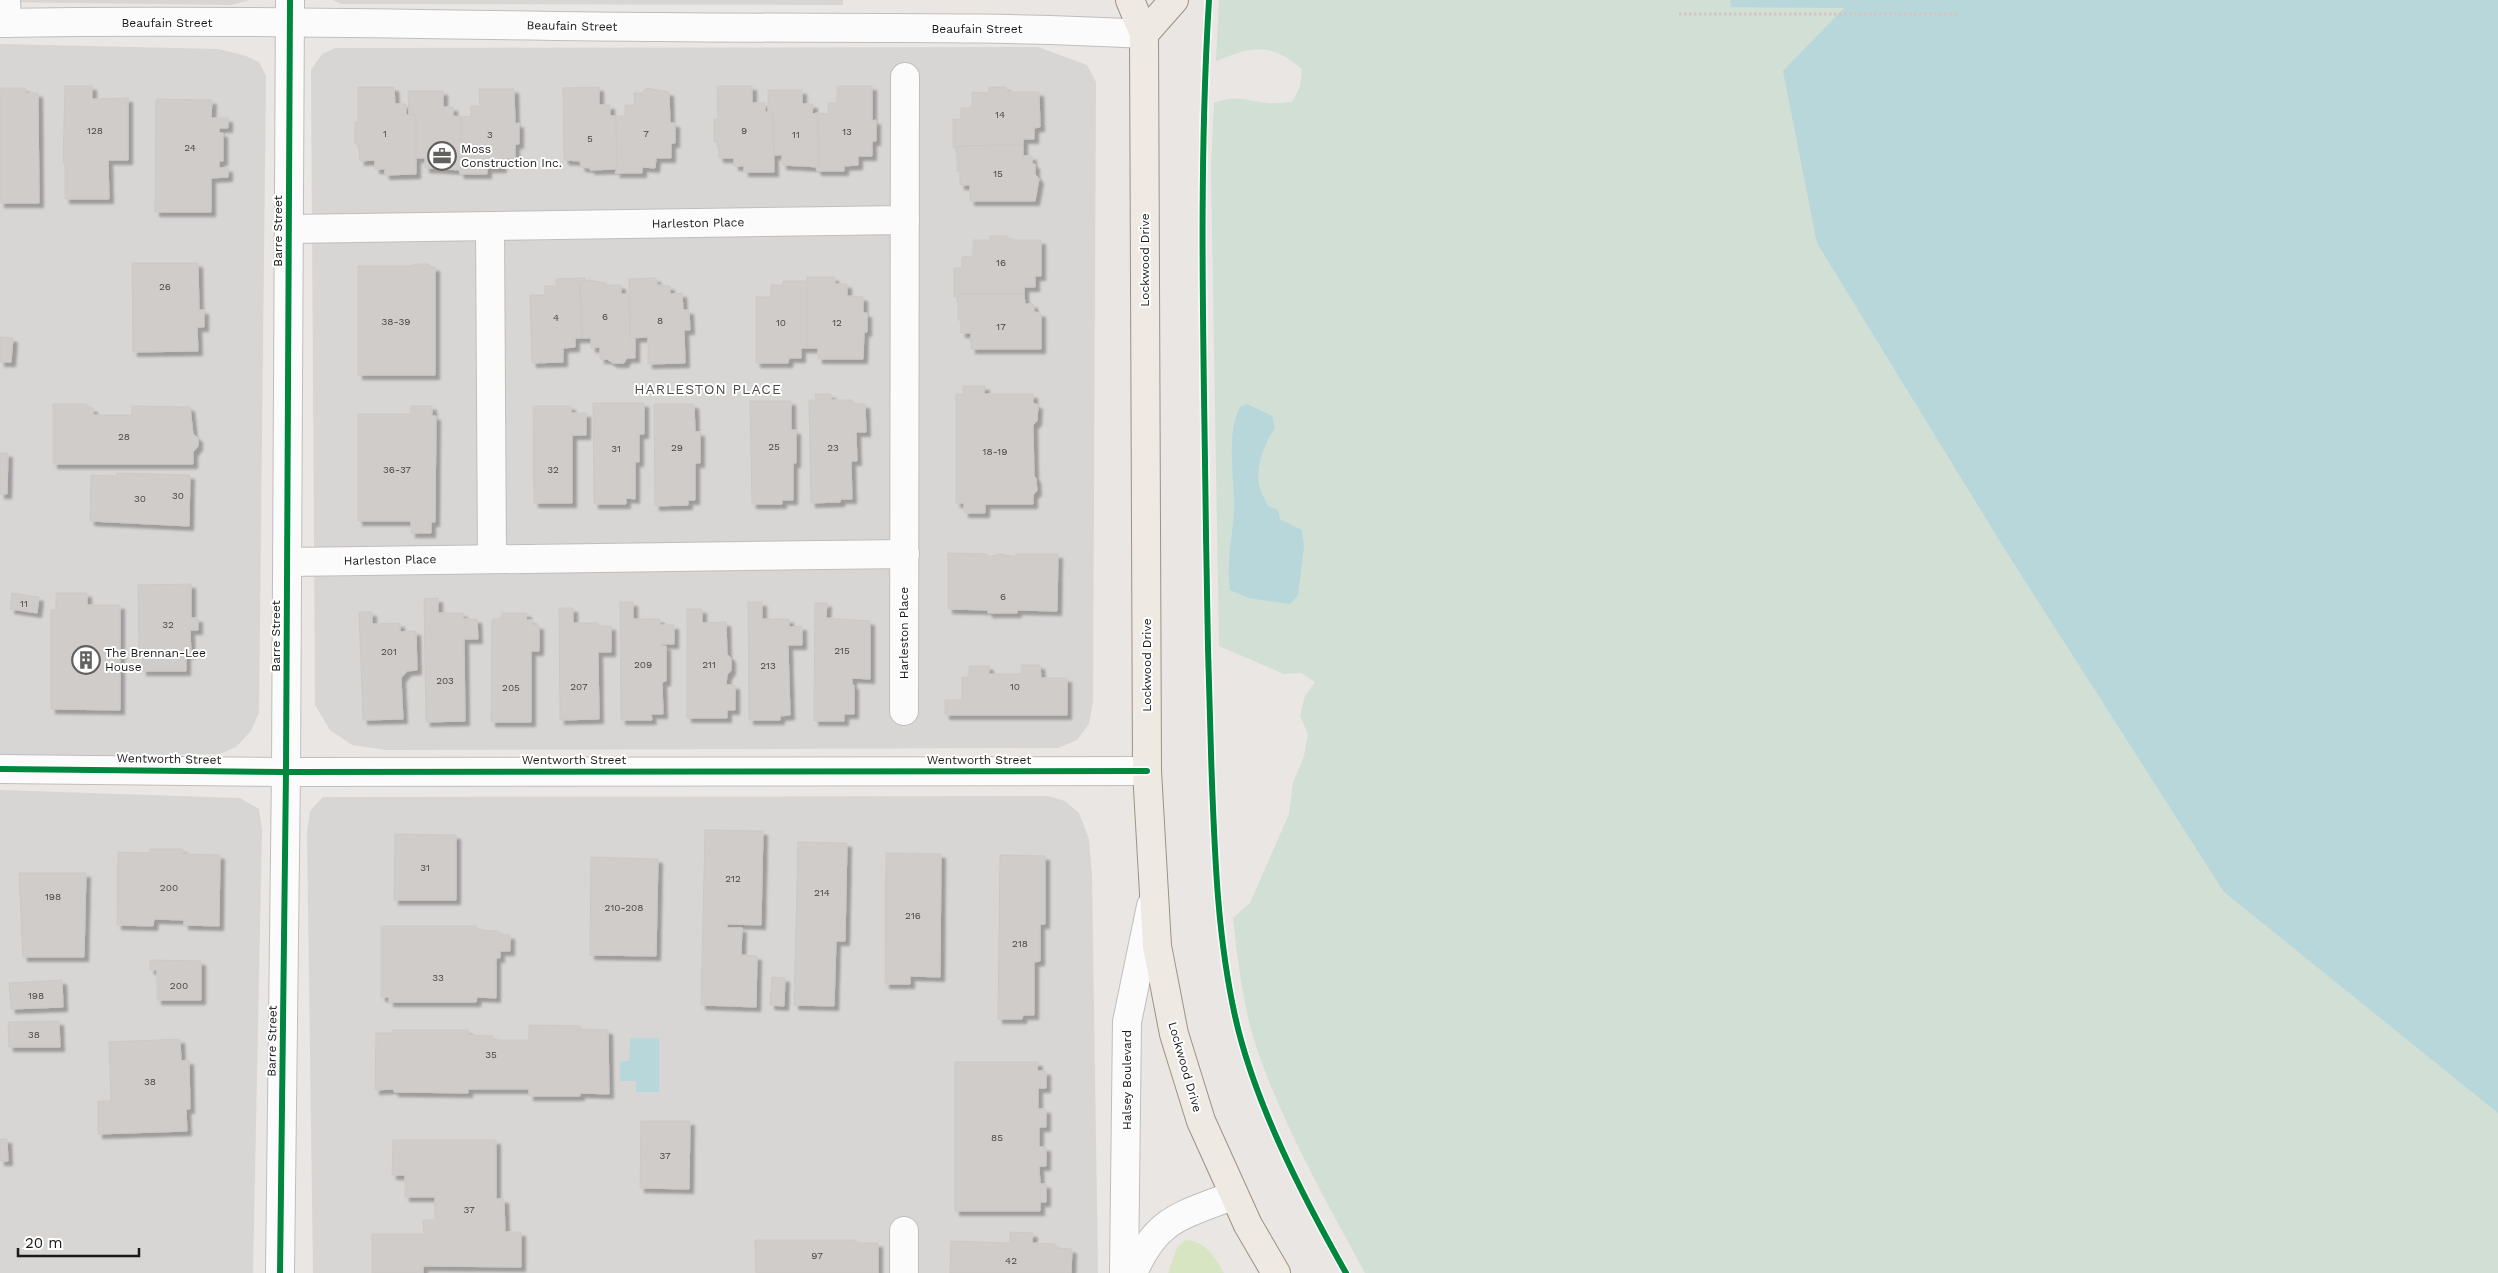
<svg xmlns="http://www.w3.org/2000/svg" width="2498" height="1273" viewBox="0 0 2498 1273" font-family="'Work Sans',sans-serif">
  <defs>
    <filter id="shadow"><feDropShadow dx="4.5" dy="4.5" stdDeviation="1" flood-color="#0004"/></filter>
  </defs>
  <rect width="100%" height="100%" fill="#e9e6e3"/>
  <g fill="#d8d6d5">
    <polygon points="0,0 249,0 231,5 0,2"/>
    <polygon points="333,0 843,0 843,5 341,4"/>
    <polygon points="0,44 219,49 246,56 259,62 266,76 259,712 251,731 236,747 220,754 0,757"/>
    <polygon points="1038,47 1087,65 1096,82 1093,701 1089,724 1077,740 1058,748 386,750 352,745 330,730 315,705 311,70 322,54 335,48"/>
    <polygon points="0,790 240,798 259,809 262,829 253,1273 0,1273"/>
    <polygon points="1048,796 1065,801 1079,813 1089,839 1092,875 1098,1273 313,1273 307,832 310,811 323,797"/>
  </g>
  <polygon fill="#d7d6d4" points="314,846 362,846 361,895 314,894"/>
  <path fill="#d8e5c3" d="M 1185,1240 C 1206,1241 1214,1256 1224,1273 L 1168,1273 L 1177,1248 Z"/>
  <path fill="#d1dfd5" d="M 1219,0 L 1895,0 L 2498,735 L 2498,1273 L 1365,1273 C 1326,1201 1285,1129 1258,1052 C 1243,1009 1238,962 1233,918 L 1250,903 L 1289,814 L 1293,783 L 1304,756 L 1308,734 L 1300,716 L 1305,696 L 1315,682 L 1301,673 L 1284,674 L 1219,646 L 1211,168 L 1214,103 C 1237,94 1245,101 1268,103 C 1276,104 1284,102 1292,102 L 1300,87 L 1302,69 C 1270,42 1253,46 1216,61 Z"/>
  <g fill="#b7d7db">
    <polygon points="1730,0 2498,0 2498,1113 2224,892 2004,548 1817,243 1783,71 1844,8 1731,7"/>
    <path d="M 1247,404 L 1272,416 L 1275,428 C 1265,442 1254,469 1260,488 C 1262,494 1265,500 1268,506 L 1278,510 L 1280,519 L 1302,530 L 1304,547 L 1298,595 L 1290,604 L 1248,598 L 1230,590 C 1226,563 1233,536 1234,509 C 1235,480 1225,431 1241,406 Z"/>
    <polygon points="630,1038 659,1038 659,1092 636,1092 636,1081 620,1081 620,1061 629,1061"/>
  </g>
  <g fill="#d0ccca" stroke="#ccc8c5" filter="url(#shadow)">
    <polygon points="65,86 92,86 92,99 128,98 128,160 108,160 109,199 65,199 65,162 63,163"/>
    <polygon points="717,86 752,86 752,103 765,103 765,112 773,112 774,172 744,172 744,166 734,166 734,158 719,158 718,141 714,142 714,119 718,119"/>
    <polygon points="837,86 872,86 872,121 876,120 876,141 872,141 872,156 858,156 858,165 844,166 844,171 817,171 816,167 819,167 818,113 828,114 828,103 837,103"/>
    <polygon points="358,87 394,87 395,104 406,104 406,115 416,115 416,174 385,175 385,169 375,169 375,160 360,161 359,144 355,144 355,122 358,122"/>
    <polygon points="599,87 599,105 610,105 610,116 616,116 617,169 590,170 591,168 581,167 580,161 564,160 563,88"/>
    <polygon points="989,87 1006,87 1007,92 1039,92 1040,127 1034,128 1034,139 1023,139 1023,145 957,146 957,148 953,148 953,119 961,119 961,108 972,108 972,92 989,93"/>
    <polygon points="0,88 25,88 25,93 38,93 39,203 0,203"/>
    <polygon points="646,88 669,92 670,123 675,123 675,143 671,143 671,158 656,158 655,168 642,167 642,173 615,173 617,169 616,116 625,116 625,105 635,105 634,93 642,93"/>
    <polygon points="479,89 514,89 515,124 519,123 519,144 515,144 515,158 501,159 502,168 487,168 487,174 460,174 459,169 462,170 461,117 471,116 471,106 480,106"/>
    <polygon points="768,90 802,90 802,104 813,104 812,114 818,113 819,167 782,165 782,155 774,155 773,112 768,112"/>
    <polygon points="408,91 443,91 443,107 453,107 453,116 461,117 462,170 425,168 425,158 416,158 416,115 409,115"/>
    <polygon points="156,99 212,100 211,118 228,118 228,128 219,128 219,133 223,133 223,161 219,161 219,168 228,168 228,177 211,178 211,212 155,212"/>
    <polygon points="1023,145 1023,156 1032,156 1032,164 1035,164 1035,174 1039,179 1035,201 970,201 970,185 960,185 960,171 957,171 957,146"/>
    <polygon points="990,236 1008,236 1008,240 1041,240 1041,276 1035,276 1035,287 1024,287 1024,294 958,294 958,297 954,297 954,268 962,268 962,257 973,256 973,240 991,240"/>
    <polygon points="132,263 198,263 199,310 204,310 204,327 197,327 198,351 133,352"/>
    <polygon points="414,264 429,264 429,267 435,267 435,375 358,375 358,266 414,266"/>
    <polygon points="807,277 834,277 835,284 847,284 847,296 863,297 863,313 867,313 867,332 864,332 863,359 818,359 818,348 807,348"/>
    <polygon points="585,278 585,283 580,283 582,338 575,338 575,347 563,348 563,362 532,363 530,295 545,295 545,286 556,286 556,279"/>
    <polygon points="656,278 657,285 670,286 670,294 682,293 683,310 689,310 690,330 684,330 685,363 648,364 648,337 630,338 629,279"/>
    <polygon points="588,280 606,283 606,285 621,285 621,294 629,294 630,338 635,338 635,358 627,358 624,363 613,363 607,359 600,359 600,347 591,348 591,338 582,338 580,283"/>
    <polygon points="783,281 807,281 807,348 801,348 801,358 789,358 788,363 756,363 756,297 771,297 771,285 783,285"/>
    <polygon points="958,294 1024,294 1025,304 1033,304 1034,312 1041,313 1041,349 971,349 971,333 961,333 961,320 958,320"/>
    <polygon points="0,337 13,338 11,362 0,362"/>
    <polygon points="963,386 985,386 984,394 1033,394 1033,403 1038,405 1037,421 1033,425 1034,476 1036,478 1037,491 1033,495 1033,504 985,504 985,513 964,513 964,503 956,503 956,394 963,394"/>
    <polygon points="815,394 831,394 831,400 852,400 852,404 865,404 866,432 856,432 857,461 851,461 852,499 841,499 840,502 811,503 809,400 816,400"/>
    <polygon points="750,401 791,401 791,430 796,430 796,463 793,463 793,500 782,500 782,504 752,504"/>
    <polygon points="593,403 644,403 644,434 639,434 639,462 635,462 635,499 626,498 626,504 594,504"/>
    <polygon points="53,404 87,404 87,408 93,408 93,415 132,415 132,406 190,407 193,434 198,438 198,446 193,452 193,464 53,464"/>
    <polygon points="654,404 694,404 695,432 700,432 700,463 695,463 695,500 688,500 688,505 655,506"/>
    <polygon points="411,406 432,406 432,416 436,416 435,522 431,522 431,533 411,533 411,521 358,521 358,414 411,414"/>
    <polygon points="533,406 571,406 571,413 586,413 586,435 572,435 572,503 534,503"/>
    <polygon points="0,453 8,453 7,494 0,494"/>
    <polygon points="117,473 190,475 189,526 90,521 91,475 117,476"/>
    <polygon points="948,553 987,554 987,557 1001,554 1016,557 1016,554 1058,554 1057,611 1017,610 1017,613 988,613 988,610 948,609"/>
    <polygon points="191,584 191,618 198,618 198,630 190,630 191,654 186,654 186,671 142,671 142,655 139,655 138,585"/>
    <polygon points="12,593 39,597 37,613 10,609"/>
    <polygon points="56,593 87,593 87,605 120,605 120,710 51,709 51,610 56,610"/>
    <polygon points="438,598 438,613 463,613 463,619 477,619 478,639 464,639 465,721 426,722 424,599"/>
    <polygon points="620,602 633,602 633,619 660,619 660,625 674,625 674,644 661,644 661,646 666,646 666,681 662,682 663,714 651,714 652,720 621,720"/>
    <polygon points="748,602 762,602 762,619 789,619 789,627 802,626 802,645 788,645 790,715 780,716 780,720 749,720"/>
    <polygon points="815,603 827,603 826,618 870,621 870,679 852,678 852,685 854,685 854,714 844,714 844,721 814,721"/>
    <polygon points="559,608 573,608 573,623 598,623 597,626 611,626 611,652 598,652 599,719 560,720"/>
    <polygon points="687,609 702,609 702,623 726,622 727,654 731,658 731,670 727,675 726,685 735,685 735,710 727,710 727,718 687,718"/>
    <polygon points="359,612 372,612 372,624 400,623 400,632 416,631 417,670 407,671 401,678 403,719 363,720"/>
    <polygon points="502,613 527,613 526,620 532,620 532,625 539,625 539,651 531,651 531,722 491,722 492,619 501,619"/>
    <polygon points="1021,665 1040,665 1041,678 1067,678 1067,715 945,715 945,700 962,700 962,677 969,677 969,666 989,666 989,674 1021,674"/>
    <polygon points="705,830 763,831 761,925 727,924 727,928 742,928 741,955 757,956 756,1007 701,1005"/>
    <polygon points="395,834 456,835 456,900 394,900"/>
    <polygon points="798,842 847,843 845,941 836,941 834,1006 794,1005"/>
    <polygon points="150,849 183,849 183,854 220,855 219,926 184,925 184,920 154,919 153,926 117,925 118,852 150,853"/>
    <polygon points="886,853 941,854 940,977 910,976 910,984 885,984"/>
    <polygon points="1000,855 1045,856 1045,924 1040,924 1040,961 1034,962 1034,1015 1023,1015 1022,1019 998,1019"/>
    <polygon points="591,857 658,859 656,956 590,955"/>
    <polygon points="19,873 86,873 84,957 23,957"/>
    <polygon points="381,926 476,926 476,930 499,931 499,935 510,935 510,951 500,951 500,958 496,958 496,998 477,997 476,1002 389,1002 389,997 381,997"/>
    <polygon points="150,960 201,961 201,1000 157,1000 157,970 150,970"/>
    <polygon points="772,977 785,978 784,1006 770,1005"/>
    <polygon points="62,980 63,1007 11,1009 9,983"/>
    <polygon points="59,1021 60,1047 9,1047 8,1022"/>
    <polygon points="529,1025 580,1026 580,1029 608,1030 609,1094 580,1093 580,1096 529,1096 529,1089 468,1089 468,1093 394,1092 394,1089 375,1090 376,1033 392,1033 392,1030 468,1030 468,1035 493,1036 493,1040 529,1040"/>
    <polygon points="180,1039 181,1061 189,1060 190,1109 186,1109 187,1131 98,1134 98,1101 111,1101 109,1042"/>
    <polygon points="955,1062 1038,1062 1037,1071 1046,1071 1046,1088 1038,1088 1038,1109 1046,1109 1046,1127 1039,1127 1039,1147 1046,1147 1046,1166 1039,1166 1040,1184 1046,1184 1046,1202 1040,1202 1040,1211 955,1211"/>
    <polygon points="641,1121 690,1121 689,1189 640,1188"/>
    <polygon points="0,1139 7,1139 8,1161 0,1161"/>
    <polygon points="393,1140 496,1140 496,1199 504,1199 505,1232 521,1232 521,1267 423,1266 423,1273 372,1273 372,1234 424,1234 423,1220 435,1220 435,1197 405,1197 405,1175 392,1175"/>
    <polygon points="1010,1232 1033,1233 1032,1243 1055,1244 1055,1248 1072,1249 1071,1273 950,1273 951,1241 1010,1243"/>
    <polygon points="755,1240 856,1240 856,1243 878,1243 878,1273 756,1273"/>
  </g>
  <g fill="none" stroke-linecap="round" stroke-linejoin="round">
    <defs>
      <g id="minor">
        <polyline points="6,0 7,23"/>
        <path d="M 0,23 C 220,19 441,25 661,27 C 822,29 983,25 1144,34"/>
        <polyline points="490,227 492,559"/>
        <polyline points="289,229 905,220"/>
        <polyline points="288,562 905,554"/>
        <polyline points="904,711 905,77"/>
        <polyline points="0,769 286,772 1147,771"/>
        <polyline points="904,1231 904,1273"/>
        <polyline points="280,1273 286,772 290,0"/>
        <polyline points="1124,1273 1127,1022 1151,906"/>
        <path d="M 1133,1273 C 1157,1217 1182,1216 1234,1195"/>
      </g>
      <g id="major">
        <polyline points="1130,0 1144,34 1147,771 1157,946 1174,1034 1201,1121 1248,1225 1276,1273"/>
        <polyline points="1144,34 1174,0"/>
      </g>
    </defs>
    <use href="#minor" stroke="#c0bebd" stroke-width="30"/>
    <use href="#major" stroke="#9d9282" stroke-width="30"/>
    <polyline stroke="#d4c5c4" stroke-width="3" stroke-dasharray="2.5 2.5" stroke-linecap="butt" points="1679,14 1959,14"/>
    <use href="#minor" stroke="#fcfbfb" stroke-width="28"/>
    <use href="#major" stroke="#eee9e3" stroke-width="28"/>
    <defs>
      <g id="cycleway">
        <path d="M 1209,0 C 1198,178 1204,357 1206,535 C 1207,618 1209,700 1212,783 C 1215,861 1218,939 1235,1016 C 1254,1102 1303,1197 1346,1273"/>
        <polyline points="0,769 286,772 1147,771"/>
        <polyline points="280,1273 286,772 290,0"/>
      </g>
    </defs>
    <use href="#cycleway" stroke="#fff" stroke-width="9"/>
    <use href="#cycleway" stroke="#00873e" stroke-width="6"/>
  </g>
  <defs>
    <symbol id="office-ring" viewBox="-11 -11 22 22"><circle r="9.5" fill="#fff" stroke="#626160" stroke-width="1.5"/><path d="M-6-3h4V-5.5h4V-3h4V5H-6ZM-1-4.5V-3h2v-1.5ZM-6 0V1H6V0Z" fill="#626160"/></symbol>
    <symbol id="building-ring" viewBox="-11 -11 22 22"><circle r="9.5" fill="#fff" stroke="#626160" stroke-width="1.5"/><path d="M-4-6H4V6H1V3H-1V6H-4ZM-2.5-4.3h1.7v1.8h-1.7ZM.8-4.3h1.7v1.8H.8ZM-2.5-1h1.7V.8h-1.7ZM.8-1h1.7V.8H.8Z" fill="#626160"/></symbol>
  </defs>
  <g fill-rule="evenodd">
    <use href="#office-ring" x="426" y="140" width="32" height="32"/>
    <use href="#building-ring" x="70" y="644" width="32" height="32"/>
  </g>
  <g text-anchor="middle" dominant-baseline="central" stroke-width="4" stroke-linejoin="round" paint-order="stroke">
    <g font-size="10" fill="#484646">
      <text x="1000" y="114">14</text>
      <text x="95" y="130">128</text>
      <text x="744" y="130">9</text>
      <text x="847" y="131">13</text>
      <text x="385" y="133">1</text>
      <text x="646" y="133">7</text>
      <text x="490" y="134">3</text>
      <text x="796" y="134">11</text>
      <text x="590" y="138">5</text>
      <text x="190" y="147">24</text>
      <text x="998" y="173">15</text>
      <text x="1001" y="262">16</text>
      <text x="165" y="286">26</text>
      <text x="605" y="316">6</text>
      <text x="556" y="317">4</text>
      <text x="660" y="320">8</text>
      <text x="396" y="321">38-39</text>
      <text x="781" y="322">10</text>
      <text x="837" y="322">12</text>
      <text x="1001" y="326">17</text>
      <text x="124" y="436">28</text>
      <text x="774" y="446">25</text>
      <text x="677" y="447">29</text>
      <text x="833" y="447">23</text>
      <text x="616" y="448">31</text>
      <text x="995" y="451">18-19</text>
      <text x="397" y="469">36-37</text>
      <text x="553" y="469">32</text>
      <text x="178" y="495">30</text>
      <text x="140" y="498">30</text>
      <text x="1003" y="596">6</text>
      <text x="24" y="603">11</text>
      <text x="168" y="624">32</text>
      <text x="842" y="650">215</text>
      <text x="389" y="651">201</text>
      <text x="643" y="664">209</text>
      <text x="709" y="664">211</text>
      <text x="768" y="665">213</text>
      <text x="445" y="680">203</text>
      <text x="579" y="686">207</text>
      <text x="1015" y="686">10</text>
      <text x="511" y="687">205</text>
      <text x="425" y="867">31</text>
      <text x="733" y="878">212</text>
      <text x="169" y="887">200</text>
      <text x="822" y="892">214</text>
      <text x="53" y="896">198</text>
      <text x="624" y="907">210-208</text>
      <text x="913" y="915">216</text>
      <text x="1020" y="943">218</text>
      <text x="438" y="977">33</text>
      <text x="179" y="985">200</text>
      <text x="36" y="995">198</text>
      <text x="34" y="1034">38</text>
      <text x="491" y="1054">35</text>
      <text x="150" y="1081">38</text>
      <text x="997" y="1137">85</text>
      <text x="665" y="1155">37</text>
      <text x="469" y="1209">37</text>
      <text x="817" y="1255">97</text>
      <text x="1011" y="1260">42</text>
    </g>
    <g font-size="12" fill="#1a1a1a" stroke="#fff">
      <text x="167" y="23">Beaufain Street</text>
      <text transform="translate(572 26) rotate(1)">Beaufain Street</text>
      <text x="977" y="29">Beaufain Street</text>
      <text transform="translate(698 223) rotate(-1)">Harleston Place</text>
      <text transform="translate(278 231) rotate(-90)">Barre Street</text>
      <text transform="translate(1145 260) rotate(-90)">Lockwood Drive</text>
      <text transform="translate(390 560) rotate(-1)">Harleston Place</text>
      <text transform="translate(904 633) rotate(-90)">Harleston Place</text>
      <text transform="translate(276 636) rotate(-90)">Barre Street</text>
      <text transform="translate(1147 665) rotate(-90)">Lockwood Drive</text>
      <text transform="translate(169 759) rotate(1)">Wentworth Street</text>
      <text x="574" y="760">Wentworth Street</text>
      <text x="979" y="760">Wentworth Street</text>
      <text transform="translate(272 1041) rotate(-89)">Barre Street</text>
      <text transform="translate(1185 1067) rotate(74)">Lockwood Drive</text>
      <text transform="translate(1127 1080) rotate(-90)">Halsey Boulevard</text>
    </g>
    <g font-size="12" fill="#1a1a1a" stroke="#fff" text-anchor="start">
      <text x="461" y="149">Moss<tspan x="461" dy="14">Construction Inc.</tspan></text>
      <text x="105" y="653">The Brennan-Lee<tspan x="105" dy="14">House</tspan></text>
    </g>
    <g font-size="14" letter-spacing="1" fill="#4d4d4d" stroke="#fff">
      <text x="708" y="389">HARLESTON PLACE</text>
    </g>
  </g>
  <path d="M18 1248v8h121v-8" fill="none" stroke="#1a1a1a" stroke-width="2.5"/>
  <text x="25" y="1248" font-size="15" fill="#1a1a1a" stroke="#ffffff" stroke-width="4" paint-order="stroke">20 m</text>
</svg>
